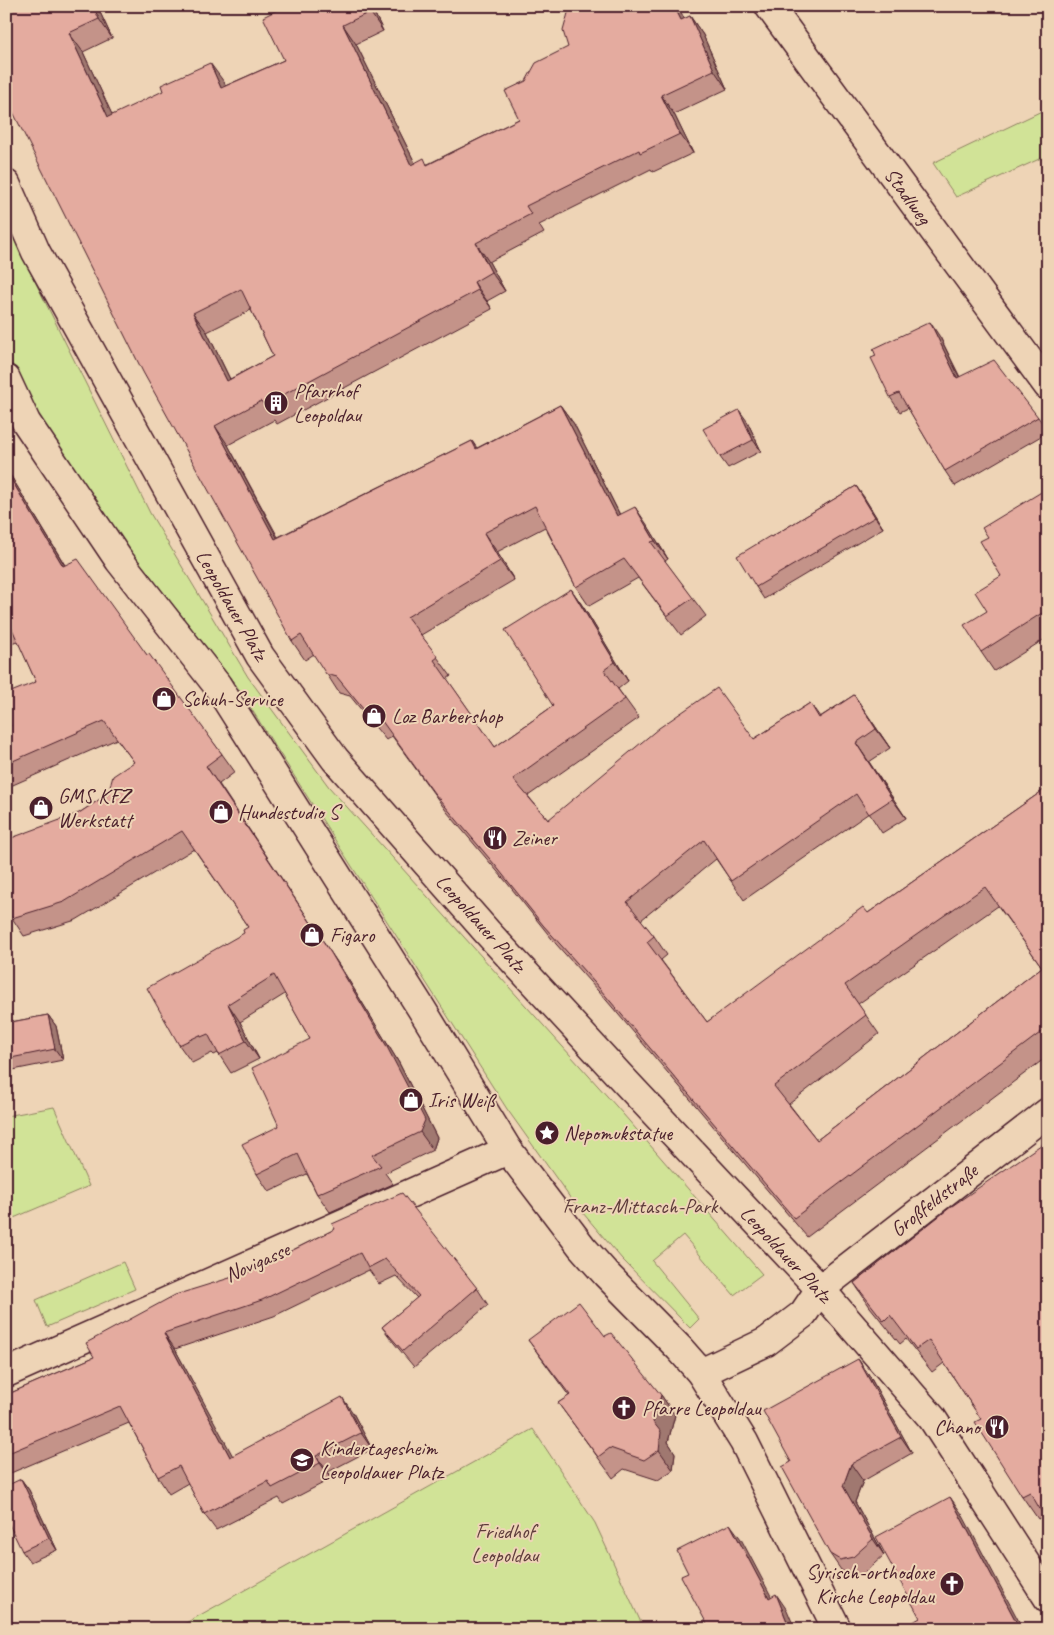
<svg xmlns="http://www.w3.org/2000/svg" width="1054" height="1635" viewBox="0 0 1054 1635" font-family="Caveat,sans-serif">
  <rect width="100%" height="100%" fill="#eed4b6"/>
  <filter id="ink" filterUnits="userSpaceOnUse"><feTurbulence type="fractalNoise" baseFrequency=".02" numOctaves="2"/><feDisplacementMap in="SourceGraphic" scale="10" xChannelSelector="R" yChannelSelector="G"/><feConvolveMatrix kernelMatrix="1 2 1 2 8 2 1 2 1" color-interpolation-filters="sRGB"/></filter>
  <g filter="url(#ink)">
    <g fill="#d1e397" stroke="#8e8161">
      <polygon points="1048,108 1048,155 956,197 933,163"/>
      <polygon points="6,223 150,513 248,677 329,787 616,1106 762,1274 734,1295 683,1235 652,1261 699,1319 690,1328 622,1259 571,1199 507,1109 236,685 81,487 18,381 6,356"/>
      <polygon points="54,1107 89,1186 9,1220 6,1216 6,1116"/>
      <polygon points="123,1262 135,1289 47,1327 36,1300"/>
      <polygon points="533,1429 595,1523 644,1629 175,1629"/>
    </g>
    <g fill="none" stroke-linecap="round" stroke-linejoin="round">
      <defs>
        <g id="street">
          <polyline points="769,6 1048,386"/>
          <polyline points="820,1289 1048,1112"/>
          <polyline points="6,1373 508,1150"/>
        </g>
        <g id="secondary">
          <polyline points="6,184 36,252 260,656 335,759 488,933 620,1076 820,1289 932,1418 1048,1598"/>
          <polyline points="6,379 26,422 119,560 217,685 421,1008 508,1150 582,1247 606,1274 679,1348 701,1373 744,1442 837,1629"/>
          <polyline points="701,1373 766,1342 803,1314 820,1289"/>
        </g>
      </defs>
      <use href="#street" stroke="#4a1f2b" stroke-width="31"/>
      <use href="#secondary" stroke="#4a1f2b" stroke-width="31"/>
      <use href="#street" stroke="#eed4b6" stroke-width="28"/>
      <use href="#secondary" stroke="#eed4b6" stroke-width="28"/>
    </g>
    <g fill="#c49389" stroke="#4a1f2b" fill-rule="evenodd">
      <path d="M 6,6 L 97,6 L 112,38 L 83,52 L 112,115 L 224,82 L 225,86 L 284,60 L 285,6 L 371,6 L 383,31 L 356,44 L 415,163 L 428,164 L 519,119 L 684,19 L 690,16 L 703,35 L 727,89 L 674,114 L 693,153 L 653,172 L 651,169 L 539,225 L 544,233 L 489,262 L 505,291 L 487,301 L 492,309 L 277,424 L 274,420 L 228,445 L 278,537 L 472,441 L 477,448 L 560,405 L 574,424 L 620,515 L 648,526 L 668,559 L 665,561 L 706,616 L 681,635 L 638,578 L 589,606 L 576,587 L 545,527 L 497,552 L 514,580 L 421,635 L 451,676 L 447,679 L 495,747 L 553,706 L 571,589 L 584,608 L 628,681 L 618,689 L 639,718 L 528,796 L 548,820 L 754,739 L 810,703 L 820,717 L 854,695 L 890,748 L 869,762 L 906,818 L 882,833 L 869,813 L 744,900 L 716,859 L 641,920 L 654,936 L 667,955 L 661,960 L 707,1022 L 868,913 L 1048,787 L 1048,1056 L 807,1237 L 607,1001 L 556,944 L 508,884 L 447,812 L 392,736 L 386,740 L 350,696 L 339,693 L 314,654 L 305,660 L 292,641 ZM 251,310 L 273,356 L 230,379 L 207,332 ZM 998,906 L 1042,967 L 817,1140 L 789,1104 L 879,1034 L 858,1004 Z"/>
      <polygon points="940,337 960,377 1038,417 1048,431 1048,432 955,486 945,471 908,408 900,412 890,397"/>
      <polygon points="747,421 761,451 728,468 720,457"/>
      <polygon points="6,468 65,565 147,655 222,754 235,772 219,784 343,971 399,1063 437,1138 433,1150 385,1173 393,1184 330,1212 317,1194 307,1174 269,1192 257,1174 279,1126 310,1039 285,994 240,1022 259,1059 231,1073 218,1053 214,1055 212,1053 192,1063 179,1045 248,927 194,849 76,920 24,936 12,918 79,813 108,794 134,762 117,739 6,788 6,727 11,726 36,682 18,641 6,644"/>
      <polygon points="856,486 883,528 764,599 756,587 771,537"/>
      <polygon points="1048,488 1048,637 994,671 981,652 987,611 1001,576 988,537"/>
      <polygon points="48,1015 56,1026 63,1060 8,1071 6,1069 6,1023"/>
      <polygon points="952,1206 1044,1516 1038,1519 1022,1496 981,1419 944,1363 932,1372 906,1339 900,1344 870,1307 854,1283"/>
      <polygon points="335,1229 477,1288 488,1305 414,1367 394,1343 382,1327 417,1298 396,1276 379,1284 369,1270 274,1316 175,1349 232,1456 353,1413 372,1449 328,1472 331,1479 283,1504 279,1498 216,1530 204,1514 188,1483 169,1494 158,1477 129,1423 6,1475 6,1395 94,1357 249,1272"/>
      <polygon points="605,1336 661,1395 675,1415 668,1442 675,1453 673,1470 658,1480 624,1469 613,1478 558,1403 569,1396 528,1340"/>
      <polygon points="858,1359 869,1375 912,1453 863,1481 855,1502 884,1555 864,1573 852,1576 841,1570 830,1554 791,1462"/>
      <polygon points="21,1479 29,1490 57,1550 30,1562 22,1551"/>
    </g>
    <g fill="#a0786f" stroke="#4a1f2b">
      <polygon points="93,6 97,6 112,38 99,19"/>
      <polygon points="367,6 371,6 383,31 370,12"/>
      <polygon points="674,6 678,6 694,39 681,20"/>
      <polygon points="690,16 703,35 727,89 714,70"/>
      <polygon points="343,25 356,44 425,183 411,165"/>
      <polygon points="69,33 83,52 122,136 108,117"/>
      <polygon points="210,63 224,82 235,107 221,88"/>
      <polygon points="661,95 674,114 693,153 680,134"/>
      <polygon points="476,243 489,262 505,291 491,272"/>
      <polygon points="474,282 487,301 492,309 478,290"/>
      <polygon points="193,313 207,332 240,400 227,381"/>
      <polygon points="930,322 940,337 967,393 957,378"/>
      <polygon points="560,405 574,424 630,535 617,516"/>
      <polygon points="739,410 747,421 761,451 753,440"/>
      <polygon points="215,426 228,445 288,558 275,539"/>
      <polygon points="6,468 76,584 63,566 6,471"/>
      <polygon points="856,486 864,497 883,528 875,517"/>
      <polygon points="635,507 648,526 668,559 655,541"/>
      <polygon points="484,533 497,552 514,580 500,561"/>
      <polygon points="571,589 584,608 628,681 615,662"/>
      <polygon points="854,695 867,714 890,748 876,729"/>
      <polygon points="856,743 869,762 906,818 892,799"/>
      <polygon points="206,766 343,971 399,1063 437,1138 433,1150 420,1132"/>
      <polygon points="228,1004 240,1022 259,1059 246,1041"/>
      <polygon points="48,1015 56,1026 63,1060 55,1049"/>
      <polygon points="164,1333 175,1349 242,1473 230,1457"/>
      <polygon points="858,1359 869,1375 912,1453 901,1437"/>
      <polygon points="661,1395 675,1415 668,1442 675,1453 673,1470 659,1450 653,1422"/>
      <polygon points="342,1397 353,1413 372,1449 361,1433"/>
      <polygon points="316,1456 328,1472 331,1479 320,1463"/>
      <polygon points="851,1464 863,1481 855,1502 884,1555 873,1539 843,1486"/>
      <polygon points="21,1479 29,1490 57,1550 49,1538"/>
      <polygon points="950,1497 962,1514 1023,1629 1020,1629"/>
      <polygon points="730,1524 741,1539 780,1613 769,1598"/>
      <polygon points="776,1594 787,1610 795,1629 790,1629"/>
    </g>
    <g fill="#e4ab9f" stroke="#4a1f2b" fill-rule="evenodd">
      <path d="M 6,6 L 93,6 L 99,19 L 69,33 L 108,117 L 163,91 L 161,85 L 210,63 L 221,88 L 284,60 L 263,17 L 285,6 L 367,6 L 370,12 L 343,25 L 411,165 L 424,158 L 427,165 L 519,119 L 505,91 L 526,81 L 536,63 L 568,47 L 563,31 L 570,6 L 674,6 L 681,20 L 690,16 L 714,70 L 661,95 L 680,134 L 640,153 L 639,150 L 526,206 L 531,214 L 476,243 L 491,272 L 474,282 L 478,290 L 264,405 L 261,401 L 215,426 L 275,539 L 472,441 L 476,449 L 560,405 L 617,516 L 635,507 L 655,541 L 651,542 L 693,598 L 667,616 L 624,559 L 576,587 L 535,506 L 484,533 L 500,561 L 407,617 L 438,657 L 434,660 L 495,747 L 553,706 L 505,630 L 571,589 L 615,662 L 604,670 L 625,699 L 513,779 L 548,820 L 659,728 L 717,688 L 754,739 L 810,703 L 819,718 L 854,695 L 876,729 L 856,743 L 892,799 L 869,814 L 856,794 L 731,881 L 704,840 L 627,902 L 654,936 L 647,942 L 707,1022 L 863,907 L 868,913 L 1048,787 L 1048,1027 L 794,1218 L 594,982 L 543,925 L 495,865 L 434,793 L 379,717 L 373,721 L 337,677 L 326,674 L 301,635 L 292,641 L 143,372 L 9,104 L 6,96 ZM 241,289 L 273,356 L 227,381 L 193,313 ZM 985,887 L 1042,967 L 817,1140 L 774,1086 L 866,1015 L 845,985 Z"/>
      <polygon points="930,322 957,378 994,360 1038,417 945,471 899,393 890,397 871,358 876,356 873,349"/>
      <polygon points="739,410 753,440 720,457 703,429"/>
      <polygon points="6,471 63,566 78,559 147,655 149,654 222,754 206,766 331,953 386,1045 425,1120 420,1132 372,1155 381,1166 317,1194 298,1154 257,1174 242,1144 279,1126 252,1068 310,1039 274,975 228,1004 246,1041 219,1055 208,1034 201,1037 200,1035 179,1045 147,988 244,933 243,930 248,927 182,831 64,902 12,918 6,908 6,840 79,813 108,794 113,776 134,762 104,721 6,764 6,727 11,726 6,713 6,694 36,682 9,622 6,622"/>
      <polygon points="856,486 875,517 756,587 737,556 770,536 771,537"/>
      <polygon points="1048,488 1048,621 1042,613 981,652 964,625 987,611 975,592 1001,576 980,541 988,537 982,528"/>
      <polygon points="48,1015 55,1049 6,1059 6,1023"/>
      <polygon points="1048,1140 1048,1523 1030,1492 1022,1496 975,1422 981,1419 929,1340 916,1349 890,1315 884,1321 854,1283 952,1206"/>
      <polygon points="402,1193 477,1288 403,1351 382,1327 419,1296 385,1259 368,1268 360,1253 262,1300 164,1333 230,1457 342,1397 361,1433 316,1456 320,1463 272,1488 268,1481 204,1514 179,1466 158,1477 120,1406 6,1454 6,1395 94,1357 86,1343 175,1295 249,1272 335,1229 332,1224"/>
      <polygon points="579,1302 605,1336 611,1333 661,1395 653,1422 661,1432 659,1450 644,1460 610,1448 598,1457 558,1403 570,1395 528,1340"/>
      <polygon points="858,1359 901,1437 851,1464 843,1486 873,1539 853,1557 840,1560 830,1554 782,1467 791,1462 763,1411"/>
      <polygon points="21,1479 49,1538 22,1551 6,1518 6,1486"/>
      <polygon points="950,1497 1020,1629 901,1629 920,1618 876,1537"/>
      <polygon points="730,1524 769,1598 776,1594 790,1629 695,1629 707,1624 681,1576 688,1573 677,1551"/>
    </g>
  </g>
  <defs>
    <symbol id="building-disc" viewBox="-11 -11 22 22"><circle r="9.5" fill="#4a1f2b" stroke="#eed4b6"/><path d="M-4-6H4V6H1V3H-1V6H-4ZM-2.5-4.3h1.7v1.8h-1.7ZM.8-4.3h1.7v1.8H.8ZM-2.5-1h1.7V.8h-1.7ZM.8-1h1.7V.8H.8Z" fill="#fff"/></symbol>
    <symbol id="shop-disc" viewBox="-11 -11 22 22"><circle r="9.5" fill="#4a1f2b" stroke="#eed4b6"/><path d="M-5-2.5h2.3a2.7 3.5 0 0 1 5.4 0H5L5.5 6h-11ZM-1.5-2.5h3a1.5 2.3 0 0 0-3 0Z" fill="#fff"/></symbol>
    <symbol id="restaurant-disc" viewBox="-11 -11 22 22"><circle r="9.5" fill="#4a1f2b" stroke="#eed4b6"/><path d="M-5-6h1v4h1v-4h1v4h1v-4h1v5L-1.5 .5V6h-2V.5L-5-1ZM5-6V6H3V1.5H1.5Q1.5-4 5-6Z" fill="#fff"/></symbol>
    <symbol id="sight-disc" viewBox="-11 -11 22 22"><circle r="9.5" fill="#4a1f2b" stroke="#eed4b6"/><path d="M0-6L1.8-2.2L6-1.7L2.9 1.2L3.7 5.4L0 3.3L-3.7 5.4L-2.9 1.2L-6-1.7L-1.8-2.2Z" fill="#fff"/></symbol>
    <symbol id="church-disc" viewBox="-11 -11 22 22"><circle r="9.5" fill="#4a1f2b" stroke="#eed4b6"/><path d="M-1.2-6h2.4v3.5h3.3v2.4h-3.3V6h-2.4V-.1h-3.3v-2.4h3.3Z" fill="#fff"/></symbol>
    <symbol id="school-disc" viewBox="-11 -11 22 22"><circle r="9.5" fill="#4a1f2b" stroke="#eed4b6"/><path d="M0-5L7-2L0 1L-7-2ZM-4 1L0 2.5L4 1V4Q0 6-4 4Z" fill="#fff"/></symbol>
  </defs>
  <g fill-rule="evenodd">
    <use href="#building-disc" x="262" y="389" width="28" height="28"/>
    <use href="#shop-disc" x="150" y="685" width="28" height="28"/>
    <use href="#shop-disc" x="360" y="702" width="28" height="28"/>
    <use href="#shop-disc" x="27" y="794" width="28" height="28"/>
    <use href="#shop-disc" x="207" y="798" width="28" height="28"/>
    <use href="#restaurant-disc" x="481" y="824" width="28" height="28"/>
    <use href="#shop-disc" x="298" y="921" width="28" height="28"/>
    <use href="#shop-disc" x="397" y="1086" width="28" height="28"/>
    <use href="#sight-disc" x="533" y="1119" width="28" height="28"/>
    <use href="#church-disc" x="610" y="1394" width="28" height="28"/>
    <use href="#restaurant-disc" x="983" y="1413" width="28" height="28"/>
    <use href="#school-disc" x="288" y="1446" width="28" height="28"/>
    <use href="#church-disc" x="938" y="1570" width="28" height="28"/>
  </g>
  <g text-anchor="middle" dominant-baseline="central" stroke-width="4" stroke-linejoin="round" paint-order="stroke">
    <g font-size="21" fill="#4a1f2b" stroke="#eed4b6">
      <text transform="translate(908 196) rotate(54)">Stadlweg</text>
      <text transform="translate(232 605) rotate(60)">Leopoldauer Platz</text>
      <text transform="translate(481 923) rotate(48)">Leopoldauer Platz</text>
      <text transform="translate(934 1200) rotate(-38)">Großfeldstraße</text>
      <text transform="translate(786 1254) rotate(47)">Leopoldauer Platz</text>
      <text transform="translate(257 1262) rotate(-24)">Novigasse</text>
    </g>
    <g font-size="21" fill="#4a1f2b" stroke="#eed4b6" text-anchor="start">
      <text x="294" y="391">Pfarrhof<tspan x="294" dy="24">Leopoldau</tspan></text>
      <text x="182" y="699">Schuh-Service</text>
      <text x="392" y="716">Loz Barbershop</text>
      <text x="58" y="796">GMS KFZ<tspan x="58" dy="24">Werkstatt</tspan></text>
      <text x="238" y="812">Hundestudio S</text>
      <text x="512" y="838">Zeiner</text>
      <text x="330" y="935">Figaro</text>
      <text x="428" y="1100">Iris Weiß</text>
      <text x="564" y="1133">Nepomukstatue</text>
      <text x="642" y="1408">Pfarre Leopoldau</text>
      <text x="980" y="1427" text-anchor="end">Chano</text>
      <text x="320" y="1448">Kindertagesheim<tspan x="320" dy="24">Leopoldauer Platz</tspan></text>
      <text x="934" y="1572" text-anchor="end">Syrisch-orthodoxe<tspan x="934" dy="24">Kirche Leopoldau</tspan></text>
    </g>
    <g font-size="21" fill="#5e3c3b" stroke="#eed4b6">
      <text x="640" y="1206">Franz-Mittasch-Park</text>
      <text x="505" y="1531">Friedhof<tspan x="505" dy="24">Leopoldau</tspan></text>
    </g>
  </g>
  <rect width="1054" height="1635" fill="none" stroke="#eed4b6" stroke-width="25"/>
  <rect x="12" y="12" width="1029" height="1610" fill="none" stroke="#4a1f2b" stroke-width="2" filter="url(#ink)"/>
</svg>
